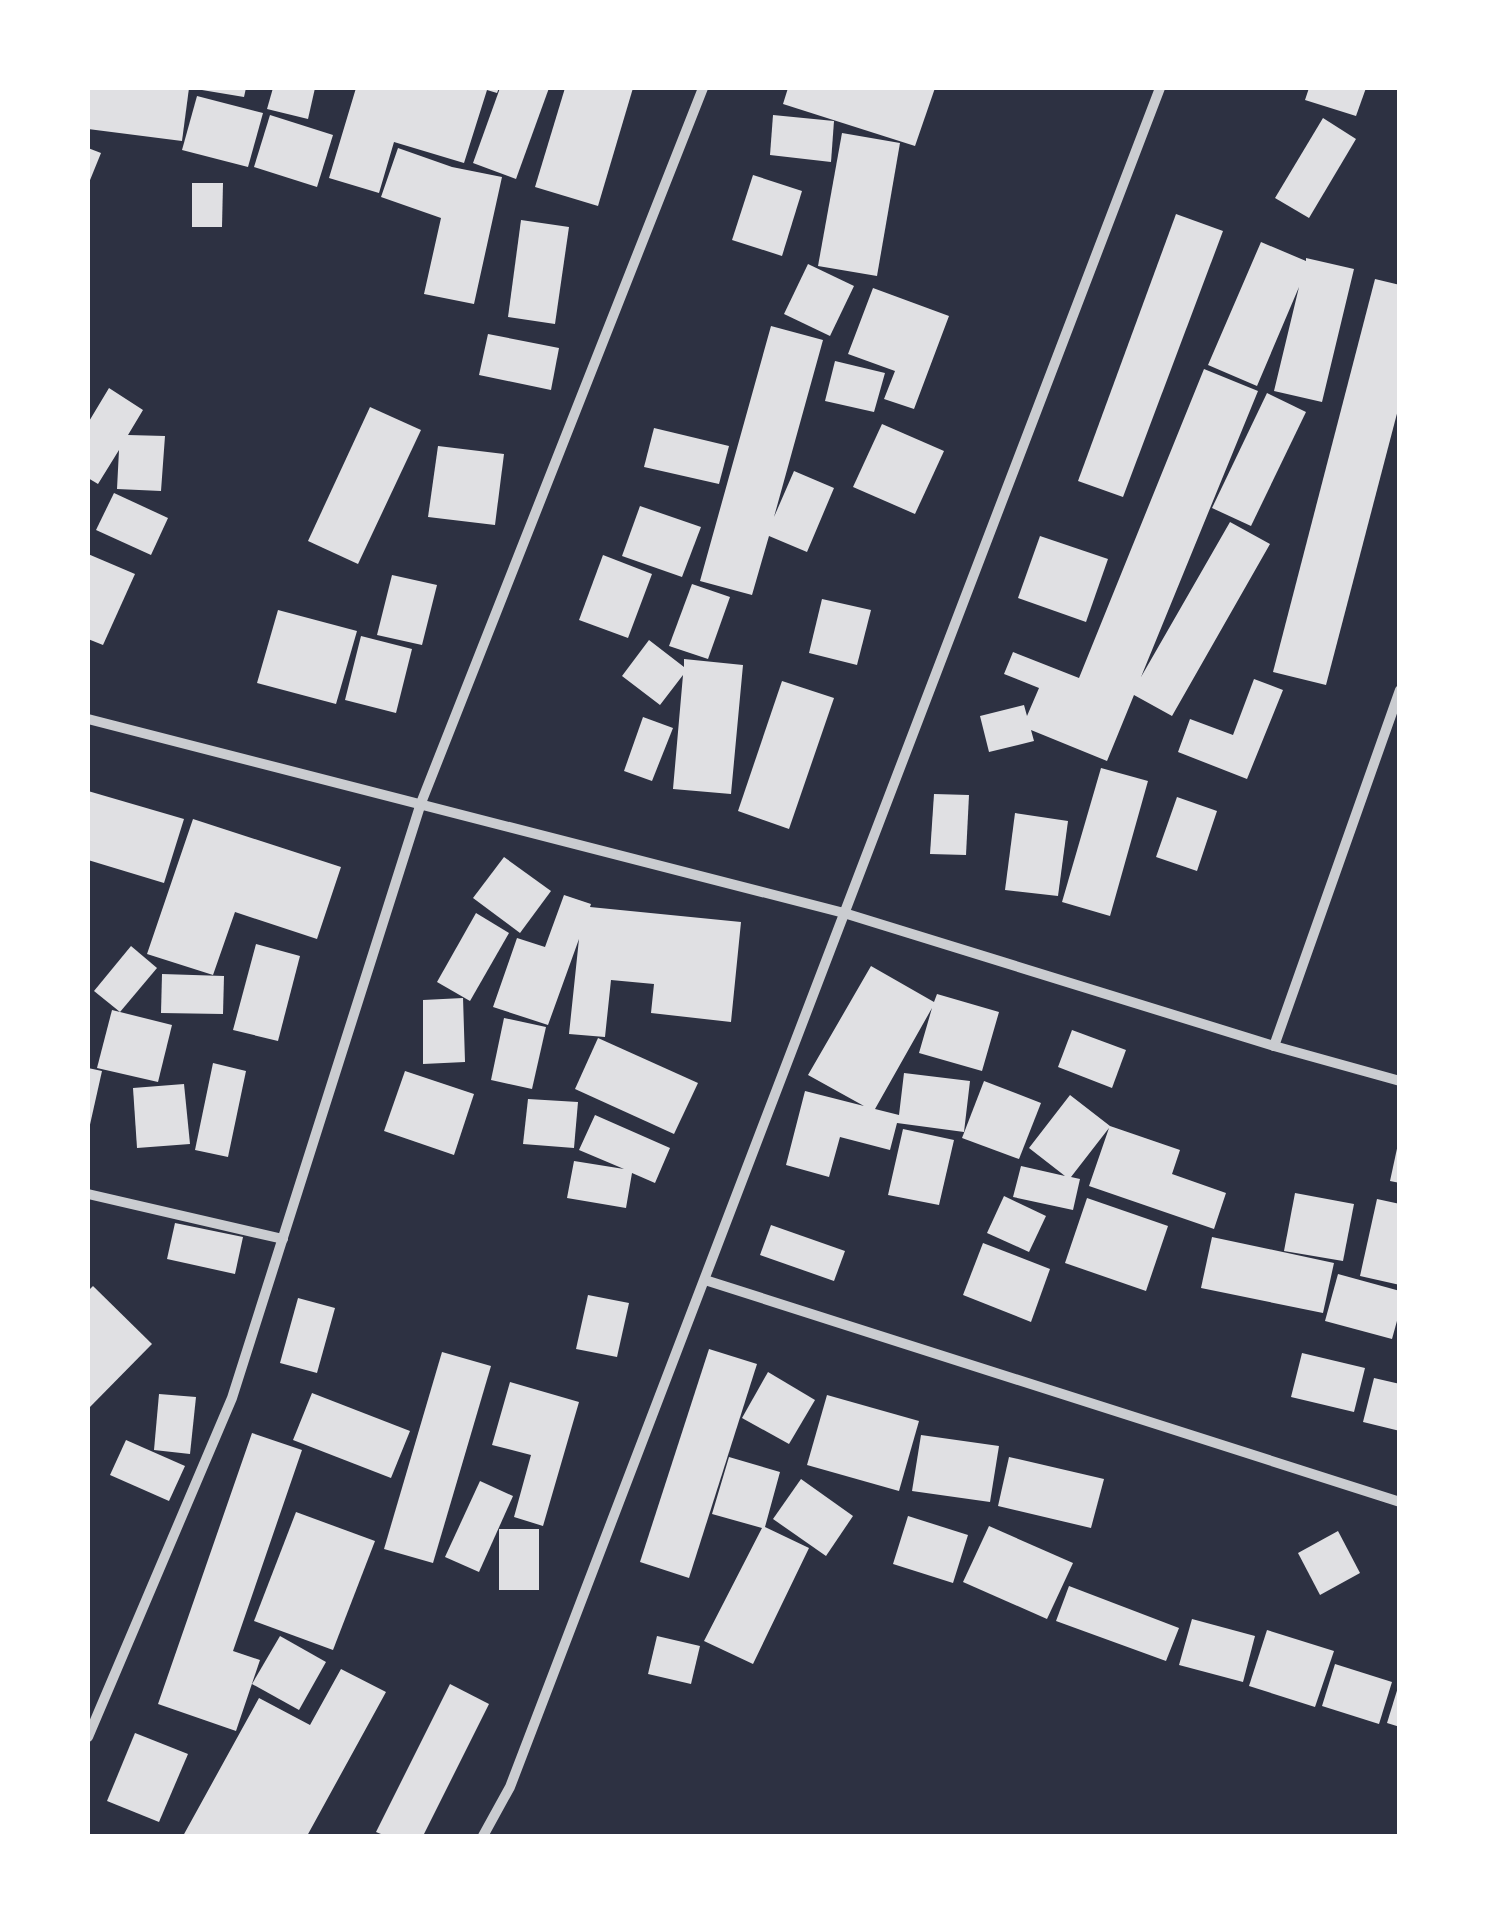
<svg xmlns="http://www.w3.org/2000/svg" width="1487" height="1924" viewBox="0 0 1487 1924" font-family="'Titillium Web',sans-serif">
  <rect width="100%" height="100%" fill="#2d3142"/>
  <g fill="#e0e0e3">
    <polygon points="88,88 189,88 182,141 88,129"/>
    <polygon points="190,88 246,88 244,97"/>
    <polygon points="273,88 315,88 308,119 267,109"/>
    <polygon points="356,88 499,88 497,93 487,90 464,163 394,142 379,193 329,178"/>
    <polygon points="500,88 549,88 516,179 473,163"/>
    <polygon points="565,88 633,88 598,206 535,187"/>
    <polygon points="788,88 935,88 915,146 783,104"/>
    <polygon points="1309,88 1366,88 1356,116 1305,100"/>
    <polygon points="197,96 263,113 248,167 182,150"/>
    <polygon points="270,115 333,135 317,187 254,167"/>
    <polygon points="773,115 834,121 831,162 770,155"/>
    <polygon points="1323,118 1356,139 1309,218 1275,198"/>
    <polygon points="842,133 900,143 877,276 818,266"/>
    <polygon points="88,148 101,153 88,185"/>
    <polygon points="398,148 452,167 502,177 474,304 424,294 441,218 381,197"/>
    <polygon points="753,175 802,191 782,256 732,240"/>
    <polygon points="192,183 223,183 222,227 192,227"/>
    <polygon points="1176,214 1223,231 1123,497 1078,481"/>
    <polygon points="521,220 569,227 555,324 508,317"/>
    <polygon points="1261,242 1306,261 1306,258 1354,269 1322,402 1274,391 1299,287 1257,386 1208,365"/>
    <polygon points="808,264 854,286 830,336 784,314"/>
    <polygon points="1375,279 1400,285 1400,402 1326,685 1273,672"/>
    <polygon points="873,288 949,316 914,409 884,399 895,371 848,354"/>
    <polygon points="771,326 823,340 774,517 794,471 834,488 807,552 769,536 752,595 700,581"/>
    <polygon points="488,334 559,348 551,390 479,375"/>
    <polygon points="835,361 885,373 874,412 825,401"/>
    <polygon points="1204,369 1258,391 1141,677 1230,522 1270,544 1172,716 1134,695 1107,761 1031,730 1034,741 989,752 980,716 1024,705 1027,716 1039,688 1004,674 1013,652 1079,678"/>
    <polygon points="109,388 143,410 128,435 165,436 161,491 117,489 119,450 98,484 88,478 88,423"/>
    <polygon points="1267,393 1306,412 1251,526 1212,508"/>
    <polygon points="370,407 421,430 358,564 308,541"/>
    <polygon points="882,424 944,451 915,514 853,487"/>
    <polygon points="654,428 729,446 719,484 644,467"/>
    <polygon points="438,446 504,454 495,525 428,517"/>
    <polygon points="114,493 168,518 151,555 96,530"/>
    <polygon points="640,506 701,527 682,577 622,556"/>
    <polygon points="1040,536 1108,559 1086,622 1018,598"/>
    <polygon points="88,554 135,574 103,645 88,639"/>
    <polygon points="603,555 652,574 628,638 579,620"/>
    <polygon points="392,575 437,585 422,645 377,635"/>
    <polygon points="692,584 730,597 708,659 669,646"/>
    <polygon points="822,599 871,610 857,665 809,653"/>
    <polygon points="278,610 357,631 336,704 257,683"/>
    <polygon points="361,636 412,649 396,713 345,700"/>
    <polygon points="649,640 684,667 684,659 743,665 731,794 673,789 683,675 660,705 622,676"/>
    <polygon points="1254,679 1283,690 1247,779 1178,752 1190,719 1233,735"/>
    <polygon points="782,681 834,698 789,829 738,811"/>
    <polygon points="643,717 673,728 652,781 624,771"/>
    <polygon points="1101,768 1148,781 1110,916 1062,902"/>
    <polygon points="88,791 184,819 164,883 88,860"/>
    <polygon points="934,794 969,795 966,855 930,854"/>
    <polygon points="1177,797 1217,811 1197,871 1156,857"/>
    <polygon points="1015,813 1068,821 1058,896 1005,890"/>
    <polygon points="193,819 341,867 317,939 235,912 213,975 147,954"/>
    <polygon points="504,857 551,891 520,933 473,898"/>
    <polygon points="564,895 591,904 590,907 741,922 731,1022 651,1013 654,984 611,980 605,1037 569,1034 579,939 548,1025 493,1007 517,938 545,947"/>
    <polygon points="476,913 509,933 470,1001 437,982"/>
    <polygon points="256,944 300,956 278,1041 233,1030"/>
    <polygon points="131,946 157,968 120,1012 94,991"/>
    <polygon points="871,966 934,1002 937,994 999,1012 982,1071 919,1053 932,1008 875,1109 899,1115 904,1073 970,1081 964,1132 897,1123 890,1150 840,1137 829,1177 786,1165 805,1091 864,1106 808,1075"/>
    <polygon points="162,974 224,976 223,1014 161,1013"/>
    <polygon points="463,998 465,1062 423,1064 423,1000"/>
    <polygon points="112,1010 172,1025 158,1082 97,1068"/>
    <polygon points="504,1018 546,1027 532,1089 491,1080"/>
    <polygon points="1072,1030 1126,1050 1112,1088 1058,1067"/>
    <polygon points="598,1038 698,1083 674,1134 575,1089"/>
    <polygon points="213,1063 246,1071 228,1157 195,1150"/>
    <polygon points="88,1068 102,1071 89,1129 88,1129"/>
    <polygon points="405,1071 474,1094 454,1155 384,1131"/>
    <polygon points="984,1081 1041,1103 1019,1159 962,1138"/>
    <polygon points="184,1084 190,1144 137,1148 133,1088"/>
    <polygon points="1070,1095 1110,1126 1180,1150 1172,1174 1226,1193 1214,1229 1089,1186 1109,1128 1071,1177 1080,1179 1073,1210 1013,1197 1021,1166 1065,1176 1029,1148"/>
    <polygon points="528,1099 578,1102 574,1148 523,1144"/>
    <polygon points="595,1115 670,1148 655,1183 632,1173 626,1208 567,1198 574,1161 624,1169 579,1150"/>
    <polygon points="903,1129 954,1140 939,1205 888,1195"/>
    <polygon points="1398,1144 1400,1145 1400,1183 1390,1181"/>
    <polygon points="1295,1193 1354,1204 1343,1261 1284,1251"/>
    <polygon points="1004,1196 1046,1216 1029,1252 987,1233"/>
    <polygon points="1087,1198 1168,1226 1146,1291 1065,1263"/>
    <polygon points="1377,1199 1400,1204 1400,1285 1360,1276"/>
    <polygon points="175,1223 243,1237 235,1274 167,1259"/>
    <polygon points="771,1225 845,1251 834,1281 760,1255"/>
    <polygon points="1212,1237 1334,1263 1323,1313 1201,1288"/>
    <polygon points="983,1243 1050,1269 1031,1322 963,1295"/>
    <polygon points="1338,1274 1400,1291 1400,1310 1392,1339 1325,1321"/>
    <polygon points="93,1286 152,1344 88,1409 88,1291"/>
    <polygon points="588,1295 629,1303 617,1357 576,1349"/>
    <polygon points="298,1298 335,1308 317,1373 280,1363"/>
    <polygon points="709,1349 757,1364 689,1578 640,1562"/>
    <polygon points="442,1352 491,1366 433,1563 384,1549"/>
    <polygon points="1302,1353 1365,1368 1354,1412 1291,1397"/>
    <polygon points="768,1372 815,1400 789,1444 742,1418"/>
    <polygon points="1374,1378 1400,1384 1400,1431 1363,1422"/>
    <polygon points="510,1382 579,1402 543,1526 514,1517 531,1455 492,1445"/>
    <polygon points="312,1393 410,1431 391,1478 293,1440"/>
    <polygon points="159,1394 196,1397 190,1454 154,1450"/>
    <polygon points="827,1395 919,1421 899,1491 807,1465"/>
    <polygon points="252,1433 302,1450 233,1651 260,1660 236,1731 158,1704"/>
    <polygon points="921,1435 999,1446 990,1502 912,1491"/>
    <polygon points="126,1440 185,1466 169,1501 110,1475"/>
    <polygon points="729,1457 780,1472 765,1527 809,1548 753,1664 704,1641 762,1528 712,1514"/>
    <polygon points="1009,1457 1104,1479 1091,1528 998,1506"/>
    <polygon points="801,1479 853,1516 826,1556 773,1519"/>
    <polygon points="480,1481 513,1496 479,1572 445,1557"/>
    <polygon points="296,1512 375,1541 333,1650 254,1621"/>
    <polygon points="908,1516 968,1535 953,1583 893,1564"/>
    <polygon points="989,1526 1073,1563 1047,1619 963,1582"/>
    <rect x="499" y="1529" width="40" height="61"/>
    <polygon points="1338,1531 1360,1573 1320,1595 1298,1553"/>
    <polygon points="1069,1586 1179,1628 1166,1661 1056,1621"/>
    <polygon points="1192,1619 1255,1636 1243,1682 1179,1665"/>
    <polygon points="1267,1630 1334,1651 1315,1707 1249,1686"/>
    <polygon points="280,1636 326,1662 299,1710 252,1684"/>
    <polygon points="657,1636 700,1646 691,1684 648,1674"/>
    <polygon points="1335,1664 1392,1682 1379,1724 1322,1706"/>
    <polygon points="341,1669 386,1692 307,1836 183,1836 259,1698 310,1725"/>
    <polygon points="450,1684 489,1704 423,1836 386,1836 376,1832"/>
    <polygon points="1399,1684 1400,1685 1400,1727 1387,1723"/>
    <polygon points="135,1733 188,1754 159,1822 107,1801"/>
  </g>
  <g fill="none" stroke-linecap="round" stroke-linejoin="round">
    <g stroke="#caccd0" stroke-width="10">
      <polyline points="88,719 844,913 1274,1046 1400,1081"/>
      <polyline points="1274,1046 1400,690"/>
      <polyline points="88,1194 283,1239"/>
      <polyline points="705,1280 1400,1502"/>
      <polyline points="88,1737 232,1398 421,803 703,88"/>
      <polyline points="483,1836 510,1787 1160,88"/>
    </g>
  </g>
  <rect width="1487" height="1924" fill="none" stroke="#ffffff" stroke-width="180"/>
</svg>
